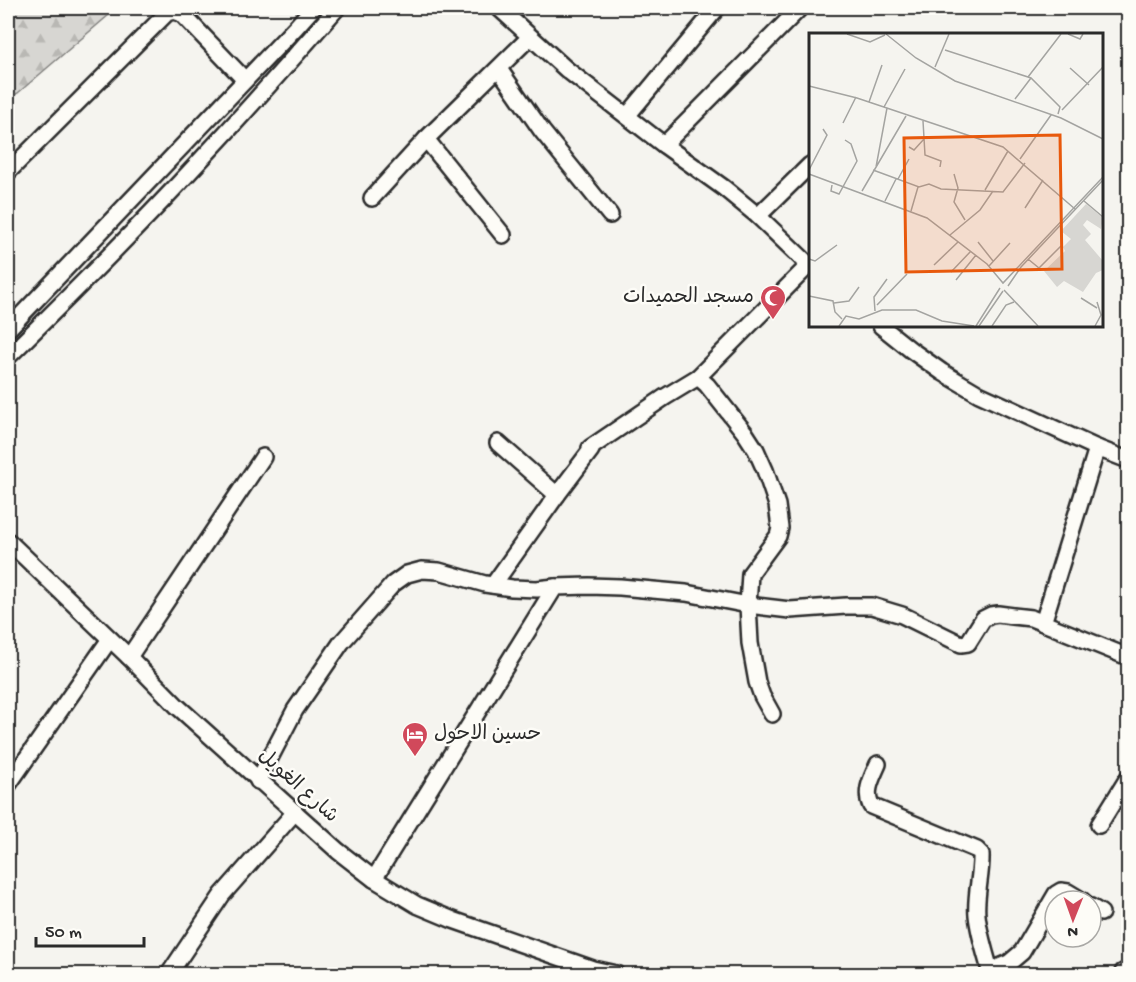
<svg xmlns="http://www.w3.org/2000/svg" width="1136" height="982" viewBox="0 0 1136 982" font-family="'Gochi Hand','Playpen Sans Arabic',sans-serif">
  <defs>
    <pattern id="forest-firs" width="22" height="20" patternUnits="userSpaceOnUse" patternTransform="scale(1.5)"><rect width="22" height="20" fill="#d7d6d2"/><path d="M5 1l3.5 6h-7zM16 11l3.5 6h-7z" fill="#b9b8b4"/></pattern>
  </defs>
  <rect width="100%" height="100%" fill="#f5f4ef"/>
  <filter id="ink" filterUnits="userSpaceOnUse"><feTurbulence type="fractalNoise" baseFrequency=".0167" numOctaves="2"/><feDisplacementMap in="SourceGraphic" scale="12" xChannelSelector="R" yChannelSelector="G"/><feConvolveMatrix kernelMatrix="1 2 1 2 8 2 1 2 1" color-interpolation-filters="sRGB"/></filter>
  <g filter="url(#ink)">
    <polygon fill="url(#forest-firs)" stroke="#81807e" stroke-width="1.5" points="8,8 117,8 18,93 8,99"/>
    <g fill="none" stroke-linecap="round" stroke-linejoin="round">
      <defs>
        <g id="minor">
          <polyline points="499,8 566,69 664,145 724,188 758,216 810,266"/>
          <polyline points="499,69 542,131 610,215"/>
          <polyline points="627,116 717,8"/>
          <polyline points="426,139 503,235"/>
          <polyline points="664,145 800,8"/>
          <polyline points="8,172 167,13 174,11 182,14 245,80"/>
          <polyline points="372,198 426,139 530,37"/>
          <polyline points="758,216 810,165"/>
          <polyline points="881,326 911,350 942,372 979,394 1097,448 1128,460"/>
          <polyline points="8,329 296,27 313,8"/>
          <path d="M 8,357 C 76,290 144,222 209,151 C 253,104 295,56 337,8"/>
          <polyline points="698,377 707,385 745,433 756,450 765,470 777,505 780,528 778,536 750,574 748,605 750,643 757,682 762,696 772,714"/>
          <polyline points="498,443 557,495"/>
          <polyline points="8,541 129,657 177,706 338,851 374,879 417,905 453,920 593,969 616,974"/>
          <polyline points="493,585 557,495 591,450 590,448 665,397 698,377 809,265"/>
          <polyline points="1043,623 1097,448"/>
          <polyline points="129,657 263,457"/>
          <path d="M 878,764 C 872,778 864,791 871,806 L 977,850 L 981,854 C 982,874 975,895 977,915 C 979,935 986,955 991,974"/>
          <polyline points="258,781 295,710 341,643 393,584 407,574 422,570 439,571 485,584 512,588 537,589 555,587 589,586 620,587 686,593 748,605 790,610 846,606 872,606 902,615 961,644 968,643 983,619 991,615 998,614 1013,616 1031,618 1128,657"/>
          <polyline points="8,785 110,639"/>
          <polyline points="1099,825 1128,778"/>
          <polyline points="374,879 555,587"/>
          <polyline points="1091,907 1101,913"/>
          <polyline points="990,971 1009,963 1022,952 1056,894 1061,891 1068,892 1083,901"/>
          <polyline points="1123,972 1127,974"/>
          <polyline points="169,974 222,895 295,812"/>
        </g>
      </defs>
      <use href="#minor" stroke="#2b2b2b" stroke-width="20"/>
      <use href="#minor" stroke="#fdfcf7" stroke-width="15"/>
    </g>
  </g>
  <defs>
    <symbol id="mosque-pin" viewBox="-11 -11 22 30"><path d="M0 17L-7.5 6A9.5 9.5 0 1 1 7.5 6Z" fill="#d1495b" stroke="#fdfcf7"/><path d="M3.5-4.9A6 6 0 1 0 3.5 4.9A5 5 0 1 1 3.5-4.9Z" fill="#fff"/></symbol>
    <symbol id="hotel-pin" viewBox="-11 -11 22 30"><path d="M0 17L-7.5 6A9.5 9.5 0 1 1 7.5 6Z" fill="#d1495b" stroke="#fdfcf7"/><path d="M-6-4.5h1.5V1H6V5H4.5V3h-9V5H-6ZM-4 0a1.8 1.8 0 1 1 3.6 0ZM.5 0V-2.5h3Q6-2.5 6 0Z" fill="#fff"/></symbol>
  </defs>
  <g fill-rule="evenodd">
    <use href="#mosque-pin" x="758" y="283" width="30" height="40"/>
    <use href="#hotel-pin" x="400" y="720" width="30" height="40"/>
  </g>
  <g text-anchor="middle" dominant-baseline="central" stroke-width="5" stroke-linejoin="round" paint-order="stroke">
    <g font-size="20" fill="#2b2b2b" stroke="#fdfcf7" text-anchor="end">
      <text x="754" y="298">مسجد الحميدات</text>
      <text x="434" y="735" text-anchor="start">حسين الاحول</text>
    </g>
    <g font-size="20" fill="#2b2b2b" stroke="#fdfcf7">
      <text transform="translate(297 787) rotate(42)">شارع الغويل</text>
    </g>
  </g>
  <g transform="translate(809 33)">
    <rect width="294" height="294" fill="#f5f4ef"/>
    <path d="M 277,171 L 294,185 L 292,196 L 278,187 L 274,192 L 282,201 L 276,207 L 294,228 L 294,237 L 287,240 L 274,259 L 255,248 L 248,254 L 235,238 L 256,218 L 254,214 L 262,206 L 252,198 Z" fill="#d7d6d2"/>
    <path fill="none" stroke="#a4a4a1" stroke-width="1.5" d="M 38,1 L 61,9 L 76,2M 77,1 L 107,25 L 146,48 L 252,85 L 294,106M 259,1 L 271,6 L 274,1M 136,17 L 222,45 L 251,74 L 249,81M 126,34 L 140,1M 261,35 L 280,52M 219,44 L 252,1M 0,53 L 48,65 L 194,114 L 266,176M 206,66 L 222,45M 60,69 L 73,32M 75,74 L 96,36M 253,77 L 294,34M 114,88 L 116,122 L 132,128 L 131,134M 34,90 L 47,64M 100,114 L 105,117 L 115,106M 211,126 L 242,82M 67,134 L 78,75M 0,137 L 18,102 L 14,96M 64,137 L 110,154 L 120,151 L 132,156 L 194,159 L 216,130M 0,141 L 118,185 L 178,231 L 194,250 L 294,144M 145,141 L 149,155 L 145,169 L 156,187M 89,146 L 100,126M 23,152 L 22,158 L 30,161 L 48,128 L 42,111 L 36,107M 176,157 L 199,118M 53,158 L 97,83M 76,168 L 87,146M 275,168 L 294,184M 216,175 L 234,147M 102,178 L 109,154M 141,202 L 171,177 L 184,158M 169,209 L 184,228M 0,226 L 6,228 L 28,212M 219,226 L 230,235 L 252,213M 125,232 L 149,209M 180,233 L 201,210M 142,239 L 162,218M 147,247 L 167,222M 199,253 L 212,234 L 294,147M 195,257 L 229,293M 0,263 L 24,268 L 26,279 L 33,286M 272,265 L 288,275M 25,270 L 40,268 L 50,254M 68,272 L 98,241M 66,278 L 65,264 L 78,246M 30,293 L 37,283 L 50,286 L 73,277 L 107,277 L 133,288 L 165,293M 167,293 L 191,255M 170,293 L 194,258M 183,293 L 197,272 L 205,269M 286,293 L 292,282 L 288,269"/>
    <path fill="#e8590c" fill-opacity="0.15" stroke="#e8590c" stroke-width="3" d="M 251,102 L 253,236 L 97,239 L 95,105 Z"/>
    <rect width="294" height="294" fill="none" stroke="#2b2b2b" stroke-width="3"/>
  </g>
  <rect width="1136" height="982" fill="none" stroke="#fdfcf7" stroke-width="30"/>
  <rect x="15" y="15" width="1106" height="952" fill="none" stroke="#2b2b2b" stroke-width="2" filter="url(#ink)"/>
  <g transform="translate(1073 919) rotate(181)"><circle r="28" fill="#fdfcf7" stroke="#a9a8a5" stroke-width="1.5"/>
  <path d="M0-4.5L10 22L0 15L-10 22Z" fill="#d1495b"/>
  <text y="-9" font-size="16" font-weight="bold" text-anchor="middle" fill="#2b2b2b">N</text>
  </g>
  <path d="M36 937v9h108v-9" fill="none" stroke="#2b2b2b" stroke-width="3"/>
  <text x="45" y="937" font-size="18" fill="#2b2b2b" stroke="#fdfcf7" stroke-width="4.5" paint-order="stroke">50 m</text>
</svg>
